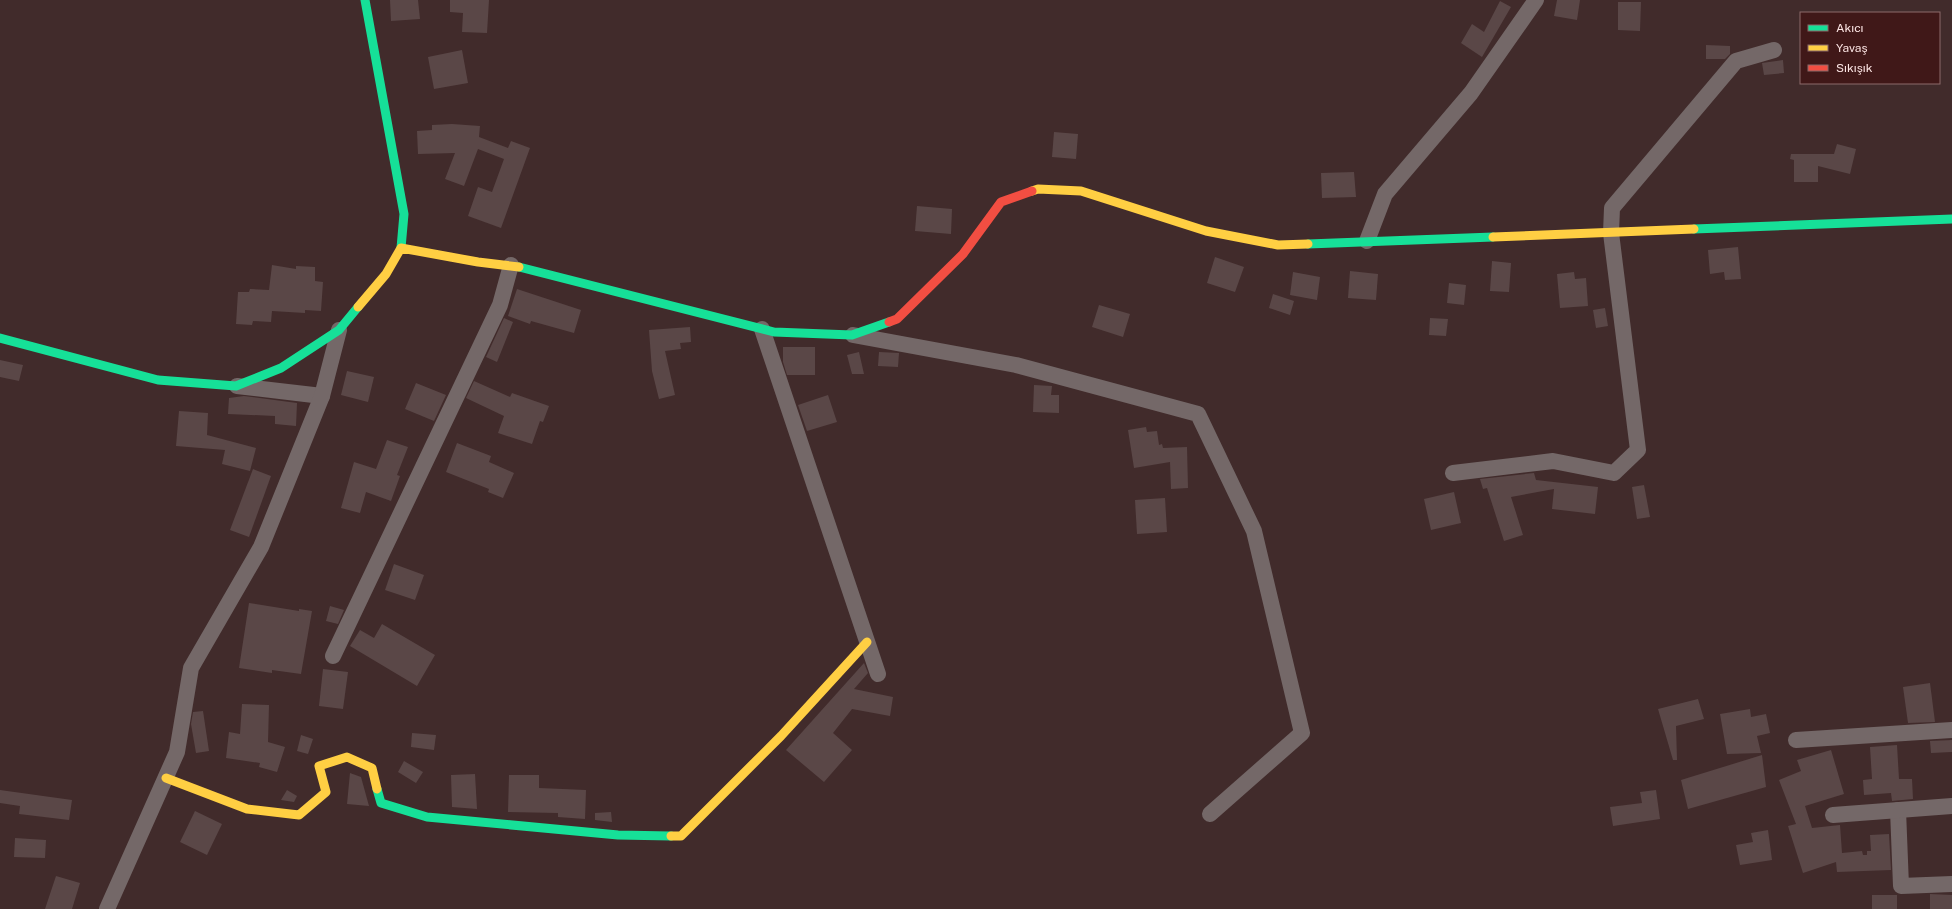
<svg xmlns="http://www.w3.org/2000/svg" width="1952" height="909" viewBox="0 0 1952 909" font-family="'Public Sans',sans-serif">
  <rect width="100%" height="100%" fill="#412b2b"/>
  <g fill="#5a4747">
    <polygon points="390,0 418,0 420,19 391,21"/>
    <polygon points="450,0 489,0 487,33 462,32 463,13 450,12"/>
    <polygon points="1557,0 1580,0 1577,20 1554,16"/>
    <polygon points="1500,1 1511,7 1482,57 1461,43 1472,24 1484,32"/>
    <polygon points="1618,2 1641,2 1640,31 1618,30"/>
    <polygon points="1706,45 1730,46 1730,54 1725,59 1706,59"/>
    <polygon points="462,50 468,83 434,89 428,57"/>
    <polygon points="1783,60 1784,73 1764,75 1762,63"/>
    <polygon points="452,124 480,126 479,137 508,148 511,141 530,148 501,228 468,216 478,187 492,192 504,159 478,149 464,186 445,179 455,153 418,154 417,131 432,130 432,125"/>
    <polygon points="1054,132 1078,134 1076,159 1052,157"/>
    <polygon points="1837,144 1856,149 1850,174 1818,166 1818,182 1794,182 1794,160 1790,159 1791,154 1834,154"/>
    <polygon points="1354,172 1356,197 1322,198 1321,173"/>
    <polygon points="917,206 952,209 951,234 915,231"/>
    <polygon points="1738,247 1741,279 1725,280 1724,272 1710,274 1708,250"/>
    <polygon points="1215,257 1244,267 1235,292 1207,283"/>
    <polygon points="1492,261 1511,263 1509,292 1490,291"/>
    <polygon points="272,265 296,269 296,266 315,267 315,281 323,282 321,311 305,310 305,313 272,311 271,322 253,321 252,325 236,324 238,292 249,292 250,289 269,290"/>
    <polygon points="1350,271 1378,274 1376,300 1348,298"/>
    <polygon points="1293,272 1320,277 1317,300 1290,295"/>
    <polygon points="1574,272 1575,279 1586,278 1588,306 1560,308 1557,274"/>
    <polygon points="1449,283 1466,285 1464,305 1447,303"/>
    <polygon points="517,289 581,310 574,333 531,321 530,324 508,316"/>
    <polygon points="1273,294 1294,301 1290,315 1269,308"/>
    <polygon points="1099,305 1130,314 1123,337 1092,327"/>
    <polygon points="1605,308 1608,326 1596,328 1593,310"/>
    <polygon points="504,318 513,322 497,362 486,357"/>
    <polygon points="1430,318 1448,319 1446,336 1429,335"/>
    <polygon points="690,327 691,342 680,343 681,349 665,351 675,395 659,399 652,371 649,330"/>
    <polygon points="783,347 815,347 815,375 787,375 783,362"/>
    <polygon points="859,352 864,374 852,374 847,355"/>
    <polygon points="879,352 899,353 898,367 878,366"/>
    <polygon points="0,360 23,365 19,381 0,377"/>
    <polygon points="347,371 374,377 368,402 341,395"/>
    <polygon points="474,381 510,397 512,393 549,406 543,422 540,421 532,444 498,433 504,416 466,398"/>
    <polygon points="416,383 446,395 434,421 405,409"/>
    <polygon points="1034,385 1052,386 1051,395 1059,395 1059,413 1033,412"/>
    <polygon points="828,395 837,422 807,431 798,405"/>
    <polygon points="244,396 297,403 296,426 275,424 275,416 228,414 229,398"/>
    <polygon points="179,411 208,413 207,435 256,448 250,471 222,464 225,450 176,446"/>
    <polygon points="1146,427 1147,432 1157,431 1159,445 1162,444 1163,448 1187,447 1188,488 1171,489 1170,462 1134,468 1128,430"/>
    <polygon points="387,440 408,447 397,475 400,476 391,501 366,492 360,513 341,508 354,462 376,469"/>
    <polygon points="457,443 491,456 489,462 514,473 503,498 488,492 489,489 446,472"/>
    <polygon points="253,469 271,476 249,537 230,530"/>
    <polygon points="1534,473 1536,480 1598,487 1595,514 1552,509 1554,489 1511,497 1523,535 1504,541 1487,488 1483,489 1480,479"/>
    <polygon points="1644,485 1650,517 1637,519 1632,487"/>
    <polygon points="1454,492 1461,523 1431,530 1424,499"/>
    <polygon points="1165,498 1167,532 1137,534 1135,500"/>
    <polygon points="394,564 424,575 415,600 385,590"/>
    <polygon points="249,603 299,611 299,609 312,611 301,674 272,670 272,673 239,668"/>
    <polygon points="330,606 344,610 338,624 326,621"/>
    <polygon points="382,624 435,655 417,686 350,646 360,630 374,638"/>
    <polygon points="864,663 868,673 854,689 893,697 890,716 852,709 833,733 852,750 824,782 786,750"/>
    <polygon points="323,669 348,672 343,709 319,706"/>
    <polygon points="1930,683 1935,722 1908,723 1903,687"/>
    <polygon points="1698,699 1704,719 1676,726 1677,760 1673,760 1658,709"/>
    <polygon points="242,704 269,705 268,742 285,747 277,772 259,767 260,763 226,758 229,732 240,734"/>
    <polygon points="1750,709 1751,717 1766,714 1770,733 1757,736 1761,753 1727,754 1720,714"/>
    <polygon points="203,711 209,751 196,753 191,724 193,712"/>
    <polygon points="412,733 436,735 434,750 411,747"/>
    <polygon points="301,735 313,739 308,754 297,751"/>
    <polygon points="1952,740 1952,752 1931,753 1930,741"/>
    <polygon points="1897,745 1899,779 1912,779 1913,799 1892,801 1891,793 1864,795 1863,780 1872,779 1870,747"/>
    <polygon points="1831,750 1844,794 1805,806 1812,828 1840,825 1842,853 1862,851 1863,855 1867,855 1867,851 1871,851 1870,835 1889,834 1891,870 1837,872 1836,862 1803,873 1788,826 1796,824 1779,780 1801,771 1797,760"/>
    <polygon points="1762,755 1766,787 1688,809 1681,780"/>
    <polygon points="404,761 423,772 416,783 398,772"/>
    <polygon points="350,773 361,777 369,806 347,804"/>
    <polygon points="475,774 477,809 452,807 451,775"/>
    <polygon points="509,775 539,775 539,788 586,790 585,819 558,817 558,813 508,812"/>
    <polygon points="0,790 72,800 69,820 19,814 20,806 0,803"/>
    <polygon points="287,790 297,796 294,802 281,800"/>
    <polygon points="1656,790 1660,819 1613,826 1610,807 1642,803 1640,792"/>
    <polygon points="195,811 222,824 207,855 180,842"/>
    <polygon points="611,812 612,822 595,820 595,813"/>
    <polygon points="1768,830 1772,860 1740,865 1736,845 1753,842 1751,833"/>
    <polygon points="15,838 46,840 45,858 14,857"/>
    <polygon points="56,876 80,883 72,909 45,909"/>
    <polygon points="1930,894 1952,895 1952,909 1930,909"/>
    <rect x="1872" y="895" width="25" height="14"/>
  </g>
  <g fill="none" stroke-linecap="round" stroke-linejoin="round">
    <g stroke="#746868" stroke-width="16">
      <polyline points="1367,241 1385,194 1471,93 1536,0"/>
      <polyline points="762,329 878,674"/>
      <polyline points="853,335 1016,365 1198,414 1254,531 1302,733 1210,814"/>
      <polyline points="237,386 322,396"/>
      <polyline points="1453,473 1553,461 1614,473 1638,450 1611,233 1612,208 1736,61 1774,50"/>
      <polyline points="333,656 500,305 511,265"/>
      <polyline points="1796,740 1952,730"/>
      <polyline points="1898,810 1901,886 1952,884"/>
      <polyline points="1833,815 1952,806"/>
      <polyline points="107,909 177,752 191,668 261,547 322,396 339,330"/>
    </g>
    <g stroke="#16e098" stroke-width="9">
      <polyline points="365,0 404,214 401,248"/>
      <polyline points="1694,229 1952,219"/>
      <polyline points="1308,244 1493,237"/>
      <polyline points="519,267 774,332 852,335 889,322"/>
      <polyline points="0,338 158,380 236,386 281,368 339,330 358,307"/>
      <polyline points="377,789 381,803 427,817 618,835 671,836"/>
    </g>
    <g stroke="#ffcf43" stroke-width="9">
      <polyline points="1032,191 1038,189 1081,191 1206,231 1278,245 1308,244"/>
      <polyline points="1493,237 1694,229"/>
      <polyline points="358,307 386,274 401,248 478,262 519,267"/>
      <polyline points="166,778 247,809 299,815 326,792 319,766 347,757 372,768 377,789"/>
      <polyline points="671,836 681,836 781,736 867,642"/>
    </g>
    <polyline stroke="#f24e42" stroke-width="9" points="889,322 897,319 963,254 1001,202 1032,191"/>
  </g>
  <rect x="1800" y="12" width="140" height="72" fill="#401818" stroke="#8c6a6a"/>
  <rect x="1808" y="25" width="20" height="6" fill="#16e098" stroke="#8c6a6a"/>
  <text x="1836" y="32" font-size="12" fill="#fde6e5">Akıcı</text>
  <rect x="1808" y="45" width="20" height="6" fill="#ffcf43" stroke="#8c6a6a"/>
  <text x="1836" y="52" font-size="12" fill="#fde6e5">Yavaş</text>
  <rect x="1808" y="65" width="20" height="6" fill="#f24e42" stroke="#8c6a6a"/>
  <text x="1836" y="72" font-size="12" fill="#fde6e5">Sıkışık</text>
</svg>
